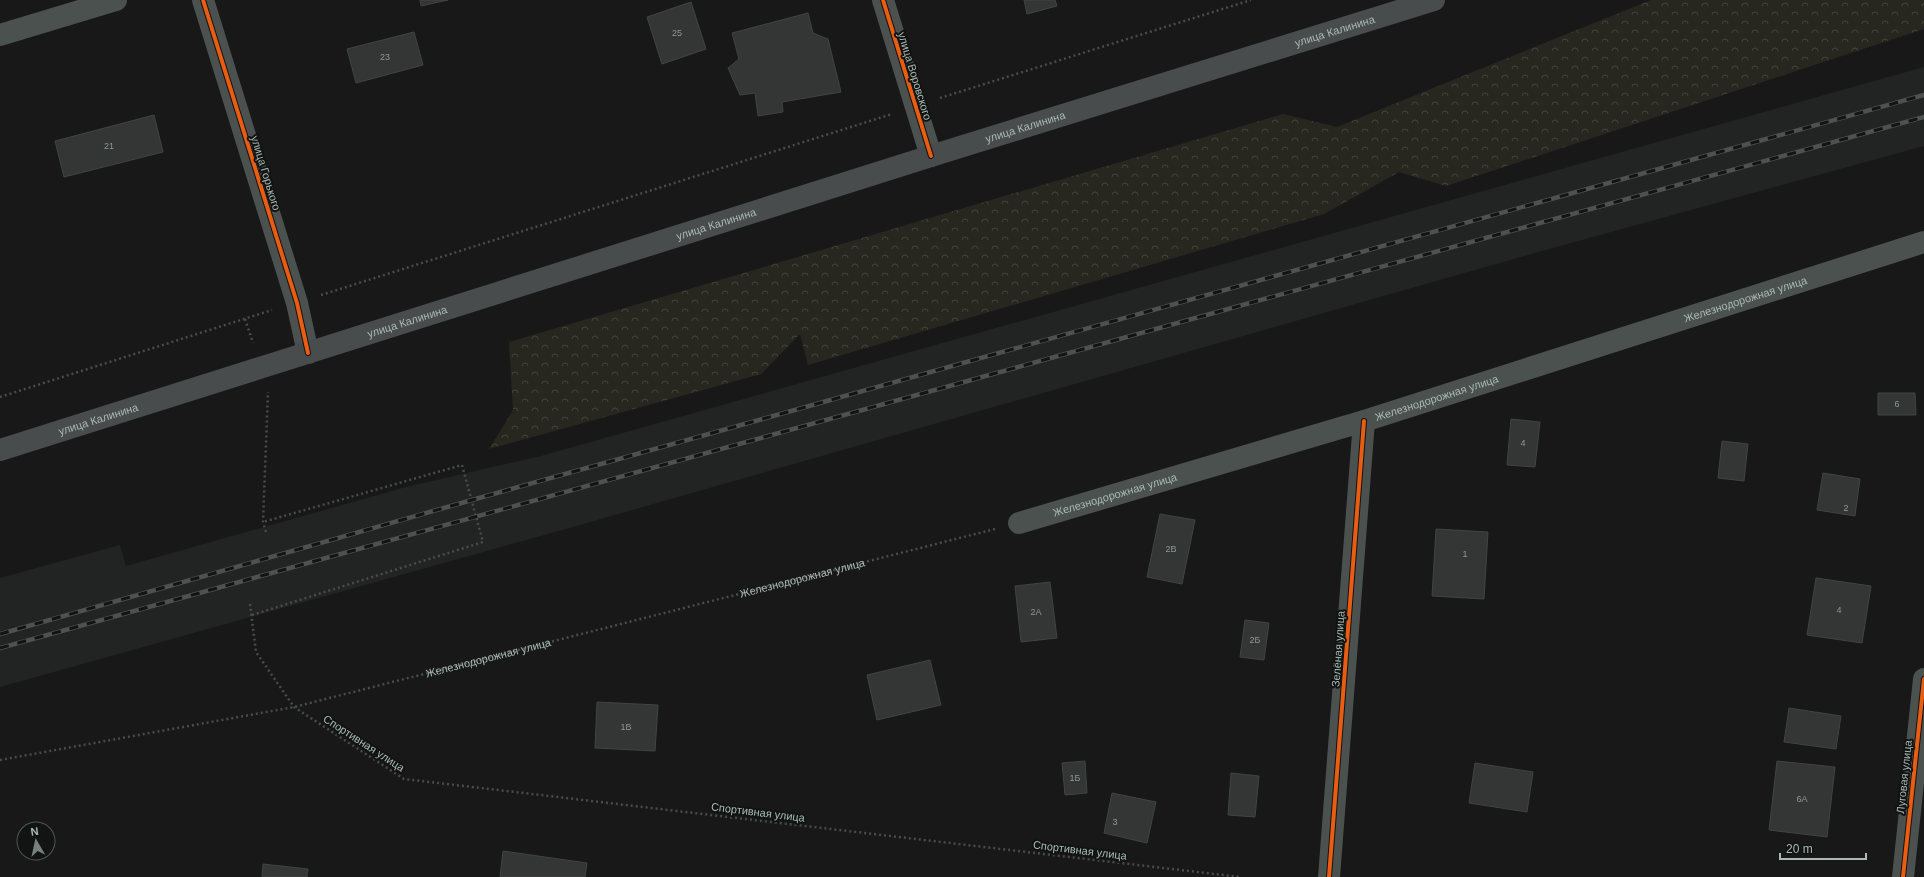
<svg xmlns="http://www.w3.org/2000/svg" width="1924" height="877" viewBox="0 0 1924 877" font-family="Helvetica,sans-serif">
  <defs>
    <pattern id="forest-crowns" width="20" height="18" patternUnits="userSpaceOnUse"><rect width="20" height="18" fill="#27271f"/><path d="M2 6a3 3 0 1 1 6 0M12 15a3 3 0 1 1 6 0" fill="none" stroke="#44443d"/></pattern>
  </defs>
  <rect width="100%" height="100%" fill="#181818"/>
  <polygon fill="#222424" points="1924,67 1924,146 1531,254 562,530 0,687 0,578 120,545 126,566 406,487 541,456"/>
  <polygon fill="url(#forest-crowns)" points="1651,0 1924,0 1924,29 1446,186 1399,172 1324,214 808,365 800,334 761,374 489,449 513,410 509,342 1283,114 1337,127"/>
  <g fill="#343635" stroke="#404443">
    <polygon points="420,0 448,0 421,6"/>
    <polygon points="1024,0 1055,0 1057,6 1027,14"/>
    <polygon points="691,2 706,49 662,64 647,17"/>
    <polygon points="808,13 813,33 828,39 841,92 782,102 783,112 758,116 755,93 740,95 728,68 739,59 732,33"/>
    <polygon points="414,32 423,65 356,83 347,49"/>
    <polygon points="154,115 163,152 64,177 55,141"/>
    <polygon points="1878,393 1915,393 1916,415 1878,415"/>
    <polygon points="1511,419 1540,422 1535,467 1507,465"/>
    <polygon points="1722,441 1748,444 1744,481 1718,478"/>
    <polygon points="1823,473 1860,479 1855,516 1817,510"/>
    <polygon points="1160,514 1195,520 1182,584 1147,577"/>
    <polygon points="1436,529 1488,532 1484,599 1432,596"/>
    <polygon points="1816,578 1871,586 1862,643 1807,635"/>
    <polygon points="1050,582 1057,638 1021,642 1015,586"/>
    <polygon points="1245,620 1269,623 1264,660 1240,657"/>
    <polygon points="930,660 941,705 877,720 867,675"/>
    <polygon points="597,702 658,705 655,751 595,748"/>
    <polygon points="1789,708 1841,716 1836,749 1784,742"/>
    <polygon points="1085,761 1087,793 1065,795 1062,763"/>
    <polygon points="1777,761 1835,767 1827,837 1769,830"/>
    <polygon points="1475,763 1533,772 1527,812 1469,803"/>
    <polygon points="1231,773 1259,776 1255,817 1228,815"/>
    <polygon points="1112,793 1156,802 1147,843 1104,833"/>
    <polygon points="503,851 587,863 585,877 500,877"/>
    <polygon points="263,864 308,869 307,877 262,877"/>
  </g>
  <g fill="none" stroke-linecap="round" stroke-linejoin="round">
    <g stroke="#484c4a" stroke-width="2.5" stroke-dasharray="2 3" stroke-linecap="butt">
      <polyline points="940,98 1251,0"/>
      <polyline points="321,295 892,114"/>
      <polyline points="245,319 253,343"/>
      <polyline points="0,397 272,310"/>
      <polyline points="266,532 263,522 268,392"/>
      <polyline points="250,604 256,652 294,707 404,779 1240,877"/>
      <polyline points="252,615 483,542 462,465 263,522"/>
      <path id="s1" d="M 0,760 L 294,707 L 995,529"/>
    </g>
    <g stroke="#4b514f" stroke-width="22">
      <polyline points="203,0 297,303 308,353"/>
      <polyline points="883,0 931,156"/>
      <polyline points="0,35 116,0"/>
      <path id="s2" d="M 1019,523 L 1364,421 L 1924,242"/>
      <polyline points="1329,877 1364,421"/>
      <polyline points="1903,877 1924,679"/>
    </g>
    <path stroke="#494c4c" stroke-width="22" id="s3" d="M 0,450 L 931,156 L 1434,0"/>
    <defs>
      <g id="rail">
        <polyline points="0,634 472,500 1924,95"/>
        <polyline points="0,648 1924,117"/>
      </g>
    </defs>
    <use href="#rail" stroke="#4d5150" stroke-width="4.5"/>
    <use href="#rail" stroke="#121414" stroke-width="3" stroke-dasharray="9" stroke-linecap="butt"/>
    <defs>
      <g id="cycleway">
        <polyline points="203,0 297,303 308,353"/>
        <polyline points="883,0 931,156"/>
        <polyline points="1329,877 1364,421"/>
        <polyline points="1903,877 1924,679"/>
      </g>
    </defs>
    <use href="#cycleway" stroke="#121414" stroke-width="6"/>
    <use href="#cycleway" stroke="#e95d12" stroke-width="4"/>
  </g>
  <g text-anchor="middle" dominant-baseline="central" stroke-width="4" stroke-linejoin="round" paint-order="stroke">
    <g font-size="9" fill="#8b9994">
      <text x="677" y="33">25</text>
      <text x="385" y="57">23</text>
      <text x="109" y="146">21</text>
      <text x="1897" y="404">6</text>
      <text x="1523" y="443">4</text>
      <text x="1846" y="508">2</text>
      <text x="1171" y="549">2В</text>
      <text x="1465" y="554">1</text>
      <text x="1839" y="610">4</text>
      <text x="1036" y="612">2А</text>
      <text x="1255" y="640">2Б</text>
      <text x="626" y="727">1В</text>
      <text x="1075" y="778">1Б</text>
      <text x="1802" y="799">6А</text>
      <text x="1115" y="822">3</text>
    </g>
    <g font-size="11" fill="#a8bab3" stroke="#121414">
      <text stroke="none"><textPath href="#s3" startOffset="1399">улица Калинина</textPath></text>
      <text transform="translate(915 76) rotate(73)">улица Воровского</text>
      <text stroke="none"><textPath href="#s3" startOffset="1075">улица Калинина</textPath></text>
      <text transform="translate(266 173) rotate(73)">улица Горького</text>
      <text stroke="none"><textPath href="#s3" startOffset="751">улица Калинина</textPath></text>
      <text stroke="none"><textPath href="#s2" startOffset="760">Железнодорожная улица</textPath></text>
      <text stroke="none"><textPath href="#s3" startOffset="427">улица Калинина</textPath></text>
      <text stroke="none"><textPath href="#s2" startOffset="436">Железнодорожная улица</textPath></text>
      <text stroke="none"><textPath href="#s3" startOffset="103">улица Калинина</textPath></text>
      <text stroke="none"><textPath href="#s2" startOffset="100">Железнодорожная улица</textPath></text>
      <text stroke="none"><textPath href="#s1" startOffset="823">Железнодорожная улица</textPath></text>
      <text transform="translate(1338 649) rotate(-86)">Зелёная улица</text>
      <text stroke="none"><textPath href="#s1" startOffset="499">Железнодорожная улица</textPath></text>
      <text transform="translate(364 743) rotate(33)">Спортивная улица</text>
      <text transform="translate(1904 777) rotate(-84)">Луговая улица</text>
      <text transform="translate(758 812) rotate(7)">Спортивная улица</text>
      <text transform="translate(1080 850) rotate(7)">Спортивная улица</text>
    </g>
  </g>
  <g transform="translate(36 841) rotate(351)"><circle r="19" fill="#121414" stroke="#4e5654"/>
  <path d="M0-3L7 15L0 10L-7 15Z" fill="#76817d"/>
  <text y="-6" font-size="11" font-weight="bold" text-anchor="middle" fill="#a8bab3">N</text>
  </g>
  <path d="M1780 853v6h86v-6" fill="none" stroke="#a8bab3" stroke-width="2"/>
  <text x="1786" y="853" font-size="12" fill="#a8bab3" stroke="#121414" stroke-width="3" paint-order="stroke">20 m</text>
</svg>
